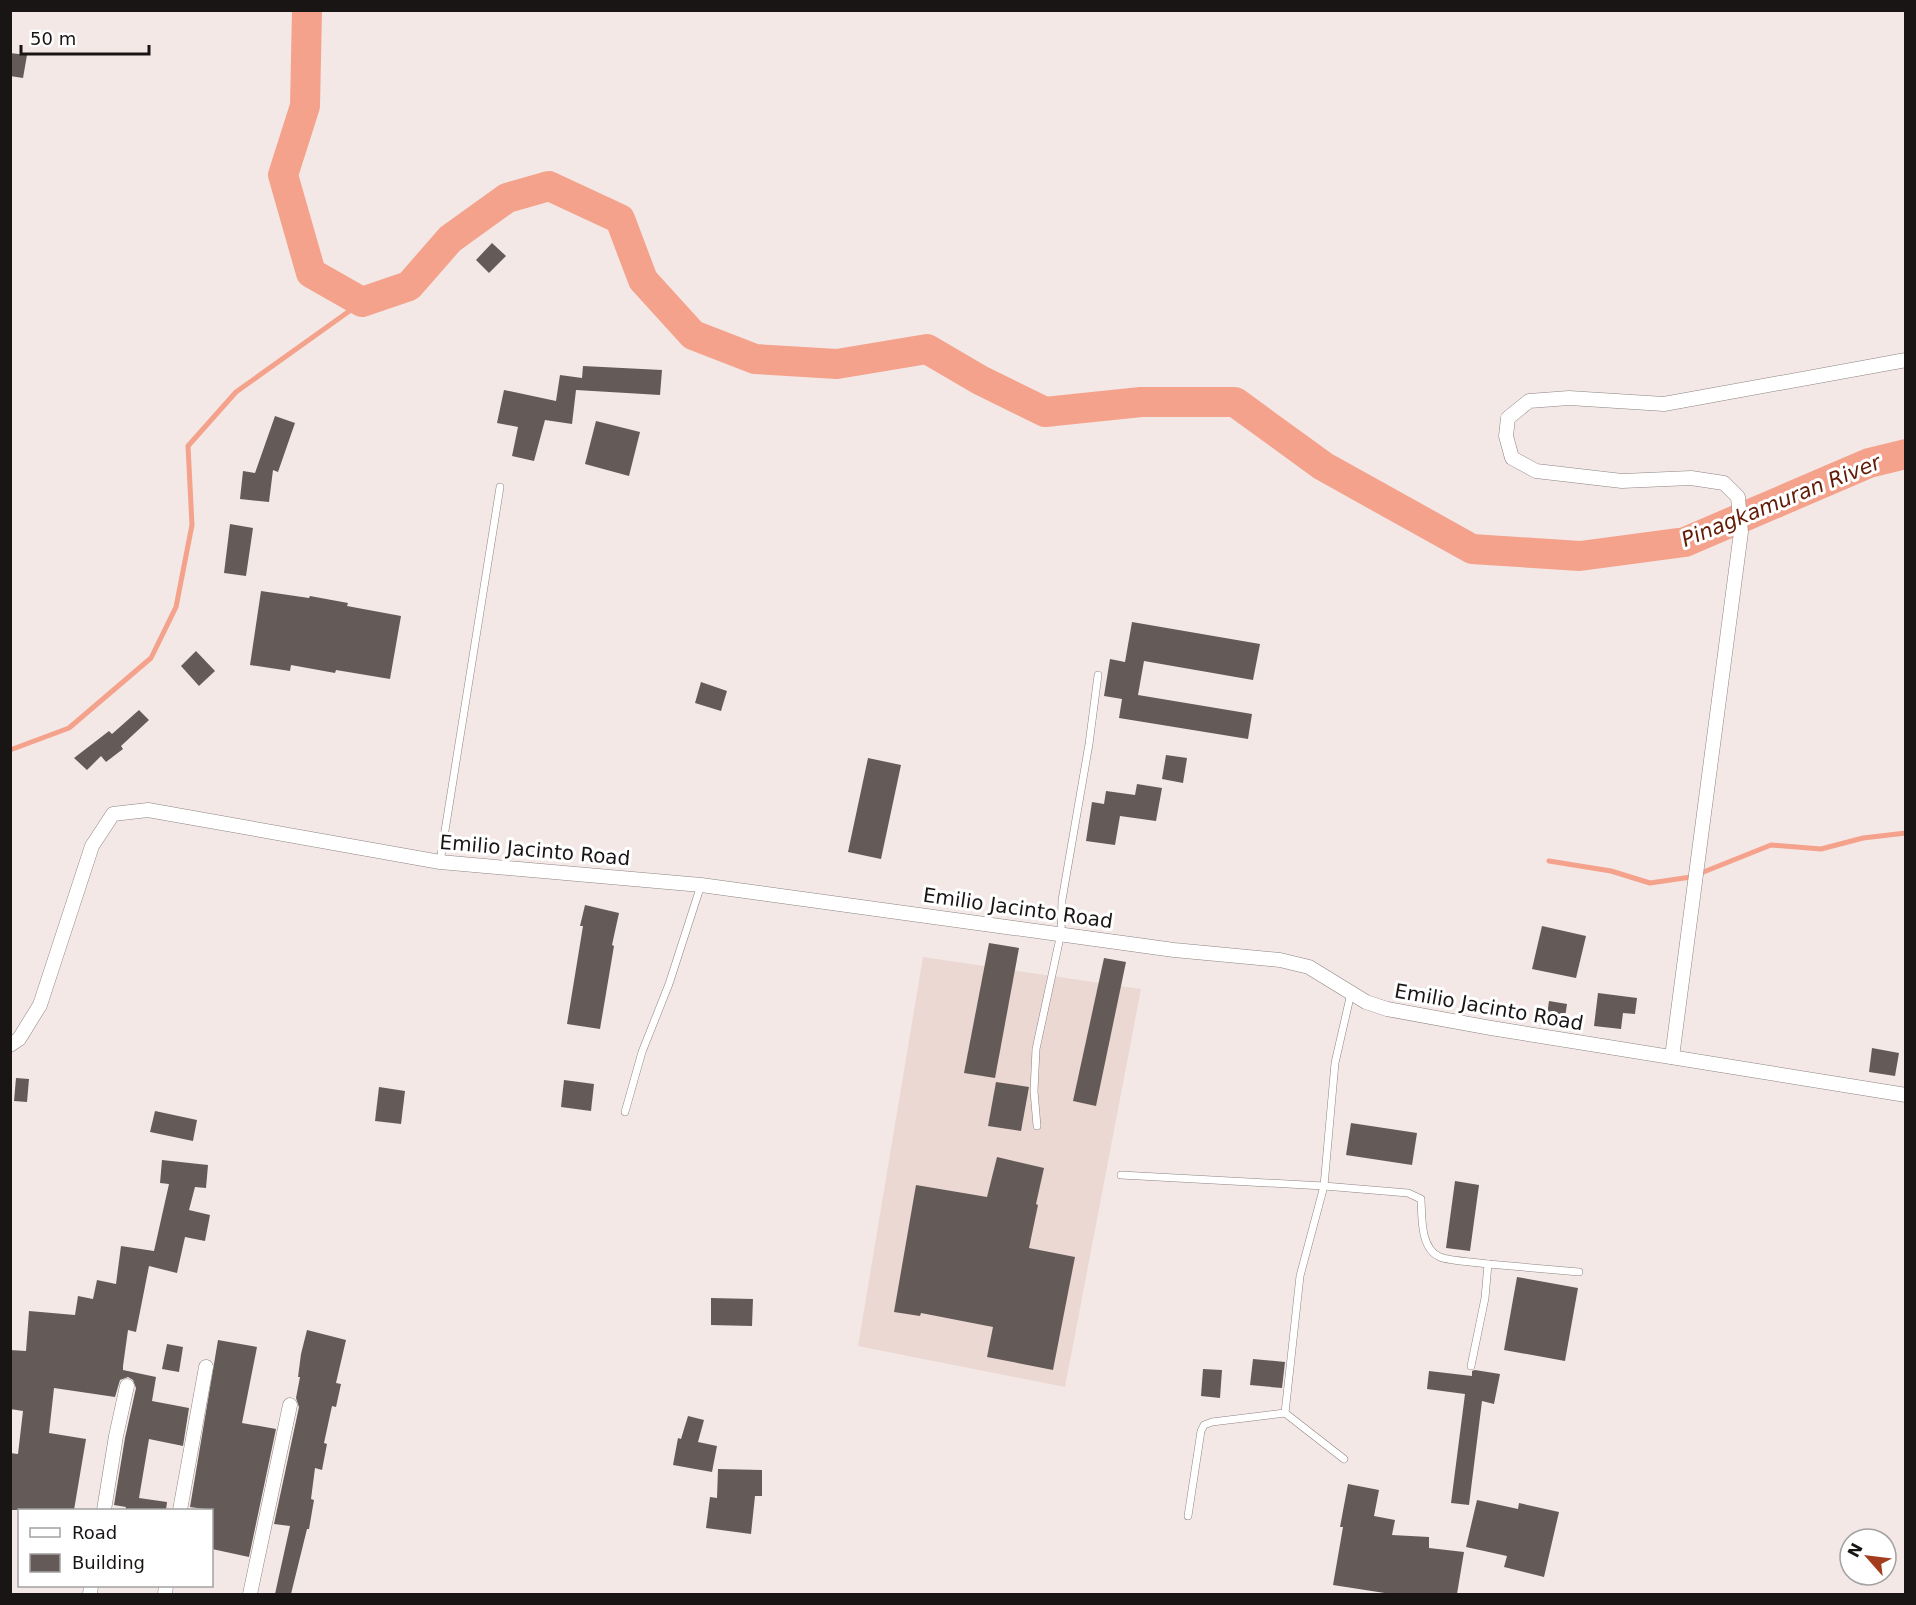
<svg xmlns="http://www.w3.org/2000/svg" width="1916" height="1605" viewBox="0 0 1916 1605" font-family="'DejaVu Sans',sans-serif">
  <rect width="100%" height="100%" fill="#f3e8e5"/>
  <polygon fill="#ebd8d3" points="923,957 1141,989 1065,1387 858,1346"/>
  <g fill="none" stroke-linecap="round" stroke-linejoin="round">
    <g stroke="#f4a28c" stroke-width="5">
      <polyline points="10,750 69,728 151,658 176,607 192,525 188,446 236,392 362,302"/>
      <polyline points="1549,861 1611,871 1650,883 1691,877 1771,845 1821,849 1863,838 1906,833"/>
    </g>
    <polyline stroke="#f4a28c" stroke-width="30" points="307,10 305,106 283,175 311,273 362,302 409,286 450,239 507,198 549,186 620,219 643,280 693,335 755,359 837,364 927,349 980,380 1045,412 1141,402 1235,402 1323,466 1472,549 1580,556 1685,542 1869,463 1906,454"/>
  </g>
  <g fill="#645b59">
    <polygon points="10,53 27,55 23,78 10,76"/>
    <polygon points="492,243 506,256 489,273 476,260"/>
    <polygon points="583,366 662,370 660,395 576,390 572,424 545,420 534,461 512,456 518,427 497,423 504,390 556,401 560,375 582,378"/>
    <polygon points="275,416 295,423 278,472 273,470 269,502 240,499 243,471 255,473"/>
    <polygon points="596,421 640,432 629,476 585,464"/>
    <polygon points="230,524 253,528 246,576 224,573"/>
    <polygon points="261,591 309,598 310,596 348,603 347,606 401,616 390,679 336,670 335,673 291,665 290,671 250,665"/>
    <polygon points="1132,622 1260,644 1253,680 1144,661 1138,695 1252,714 1248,739 1119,718 1122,699 1104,696 1110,659 1125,662"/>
    <polygon points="196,651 215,671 199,686 181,666"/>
    <polygon points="701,682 727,691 721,711 695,703"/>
    <polygon points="139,710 149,720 121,746 123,749 106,762 101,756 87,770 74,758 109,731 112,734"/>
    <polygon points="1166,755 1187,758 1183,783 1162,779"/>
    <polygon points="868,758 901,765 881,859 848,852"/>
    <polygon points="1137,784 1162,788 1156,821 1120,816 1115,845 1086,841 1092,802 1104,804 1106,791 1135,795"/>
    <polygon points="585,905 619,913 612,945 614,946 600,1029 567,1024 583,926 580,926"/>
    <polygon points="1542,926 1586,936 1576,978 1532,969"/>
    <polygon points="989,943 1019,948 995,1078 964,1073"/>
    <polygon points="1104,958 1126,962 1096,1106 1073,1101"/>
    <polygon points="1598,993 1637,998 1635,1014 1623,1013 1621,1029 1594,1026"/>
    <polygon points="1549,1001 1567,1004 1564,1024 1546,1022"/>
    <polygon points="1872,1048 1899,1053 1895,1076 1869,1072"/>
    <polygon points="16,1078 29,1079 27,1102 14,1101"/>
    <polygon points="564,1080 594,1084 591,1111 561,1107"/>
    <polygon points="996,1082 1029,1087 1021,1131 988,1126"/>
    <polygon points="379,1087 405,1091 401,1124 375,1121"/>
    <polygon points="155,1111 197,1120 193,1141 150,1132"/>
    <polygon points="1351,1123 1417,1133 1412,1165 1346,1155"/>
    <polygon points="997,1157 1044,1168 1036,1204 1038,1205 1029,1248 1075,1257 1053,1370 987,1357 993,1327 921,1313 920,1316 894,1312 916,1185 987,1197"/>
    <polygon points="162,1160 208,1165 206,1188 195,1187 189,1210 210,1215 205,1241 185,1237 177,1273 149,1266 136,1332 128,1330 123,1366 123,1370 156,1377 152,1401 189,1408 183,1446 149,1439 139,1498 167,1502 166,1510 125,1510 126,1507 114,1505 125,1438 136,1388 133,1380 128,1377 120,1380 115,1397 54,1388 49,1433 86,1439 74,1510 10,1510 10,1453 18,1454 23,1411 10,1409 10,1350 26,1351 29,1311 75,1315 78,1296 93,1299 97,1280 116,1284 121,1246 154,1251 169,1184 160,1183"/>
    <polygon points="1455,1181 1479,1185 1470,1251 1446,1248"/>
    <polygon points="1517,1277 1578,1288 1565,1361 1504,1350"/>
    <polygon points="711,1298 753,1299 752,1326 711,1325"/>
    <polygon points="307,1330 346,1340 336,1383 341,1384 336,1407 332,1406 324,1443 327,1444 322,1470 315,1468 311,1499 314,1500 309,1529 307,1529 291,1594 275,1594 290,1526 274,1524 299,1407 296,1398 300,1377 298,1377 301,1354"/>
    <polygon points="218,1340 257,1347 242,1423 276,1429 249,1557 212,1549 212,1510 190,1507"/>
    <polygon points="167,1344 183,1347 179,1372 162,1369"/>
    <polygon points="1253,1359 1285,1362 1282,1388 1250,1385"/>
    <polygon points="1203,1369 1222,1370 1220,1398 1201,1396"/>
    <polygon points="1475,1370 1500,1374 1494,1404 1482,1401 1469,1505 1451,1503 1465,1394 1427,1389 1429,1371 1472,1376 1472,1371"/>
    <polygon points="688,1416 704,1420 698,1442 717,1446 712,1472 673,1465 678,1438 681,1439"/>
    <polygon points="718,1469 762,1470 762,1496 755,1496 751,1534 706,1528 710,1497 717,1498"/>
    <polygon points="1348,1484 1379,1490 1374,1516 1395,1520 1392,1535 1429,1537 1429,1548 1464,1552 1457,1594 1391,1594 1333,1585 1343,1527 1340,1527"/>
    <polygon points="1477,1500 1518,1509 1519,1503 1559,1512 1544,1577 1504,1567 1507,1556 1466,1547"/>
  </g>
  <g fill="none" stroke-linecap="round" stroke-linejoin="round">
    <defs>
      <g id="lane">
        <polyline points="440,862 500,487"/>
        <polyline points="625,1112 642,1052 669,984 701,885"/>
        <polyline points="1037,1126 1034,1091 1036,1049 1061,933 1062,900 1089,744 1098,675"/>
        <path d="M 1121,1175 L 1324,1186 L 1408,1193 L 1421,1199 C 1422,1216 1420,1249 1440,1257 C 1449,1261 1476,1262 1488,1264 L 1485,1298 L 1471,1366"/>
        <polyline points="1488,1264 1579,1272"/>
        <polyline points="1344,1459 1285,1413 1300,1276 1324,1186 1335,1063 1351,993"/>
        <polyline points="1188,1516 1201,1431 1204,1425 1212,1422 1285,1413"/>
      </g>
      <g id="street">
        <polyline points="10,1045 19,1039 40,1005 92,846 113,814 148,810 440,862 701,885 1174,950 1280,960 1309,967 1366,1002 1387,1009 1491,1028 1906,1095"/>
        <polyline points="1672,1057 1741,532 1738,497 1724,483 1691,478 1622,481 1536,471 1512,458 1506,436 1508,418 1529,401 1569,398 1664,404 1906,360"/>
        <polyline points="104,1510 116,1436 127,1386"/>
        <polyline points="180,1510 206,1367"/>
        <polyline points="90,1594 91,1586"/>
        <polyline points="165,1594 166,1586"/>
        <polyline points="250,1594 290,1405"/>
      </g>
    </defs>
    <use href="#lane" stroke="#8d8482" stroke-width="8"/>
    <use href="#street" stroke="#8d8482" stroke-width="15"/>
    <use href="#lane" stroke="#fff" stroke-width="7"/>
    <use href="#street" stroke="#fff" stroke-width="14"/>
  </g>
  <g text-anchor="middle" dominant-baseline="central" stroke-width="6" stroke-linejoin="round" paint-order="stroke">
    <g font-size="20" fill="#191514" stroke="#fff">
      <text transform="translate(535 850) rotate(5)">Emilio Jacinto Road</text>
      <text transform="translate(1018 908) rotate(8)">Emilio Jacinto Road</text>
      <text transform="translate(1489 1007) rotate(10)">Emilio Jacinto Road</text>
    </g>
    <g font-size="21" font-style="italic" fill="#621b06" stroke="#fff">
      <text transform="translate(1781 501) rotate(-22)">Pinagkamuran River</text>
    </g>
  </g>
  <rect width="1916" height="1605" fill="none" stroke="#191514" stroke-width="24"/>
  <rect x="18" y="1509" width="195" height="78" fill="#ffffff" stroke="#a3a1a1" stroke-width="1.5"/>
  <rect x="30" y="1528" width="30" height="9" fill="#ffffff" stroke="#a3a1a1" stroke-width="1.5"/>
  <text x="72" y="1539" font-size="18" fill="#191514">Road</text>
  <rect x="30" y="1554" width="30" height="18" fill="#645b59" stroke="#a3a1a1" stroke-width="1.5"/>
  <text x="72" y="1569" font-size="18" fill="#191514">Building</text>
  <g transform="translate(1868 1557) rotate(298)"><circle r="28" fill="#ffffff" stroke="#a3a1a1" stroke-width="1.5"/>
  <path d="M0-4.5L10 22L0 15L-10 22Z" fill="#a43c1e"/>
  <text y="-9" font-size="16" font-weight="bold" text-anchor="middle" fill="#191514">N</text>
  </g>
  <path d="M21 45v9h128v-9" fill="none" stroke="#191514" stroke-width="3"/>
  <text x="30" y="45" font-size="18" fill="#191514" stroke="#ffffff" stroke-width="4.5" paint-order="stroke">50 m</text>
</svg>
